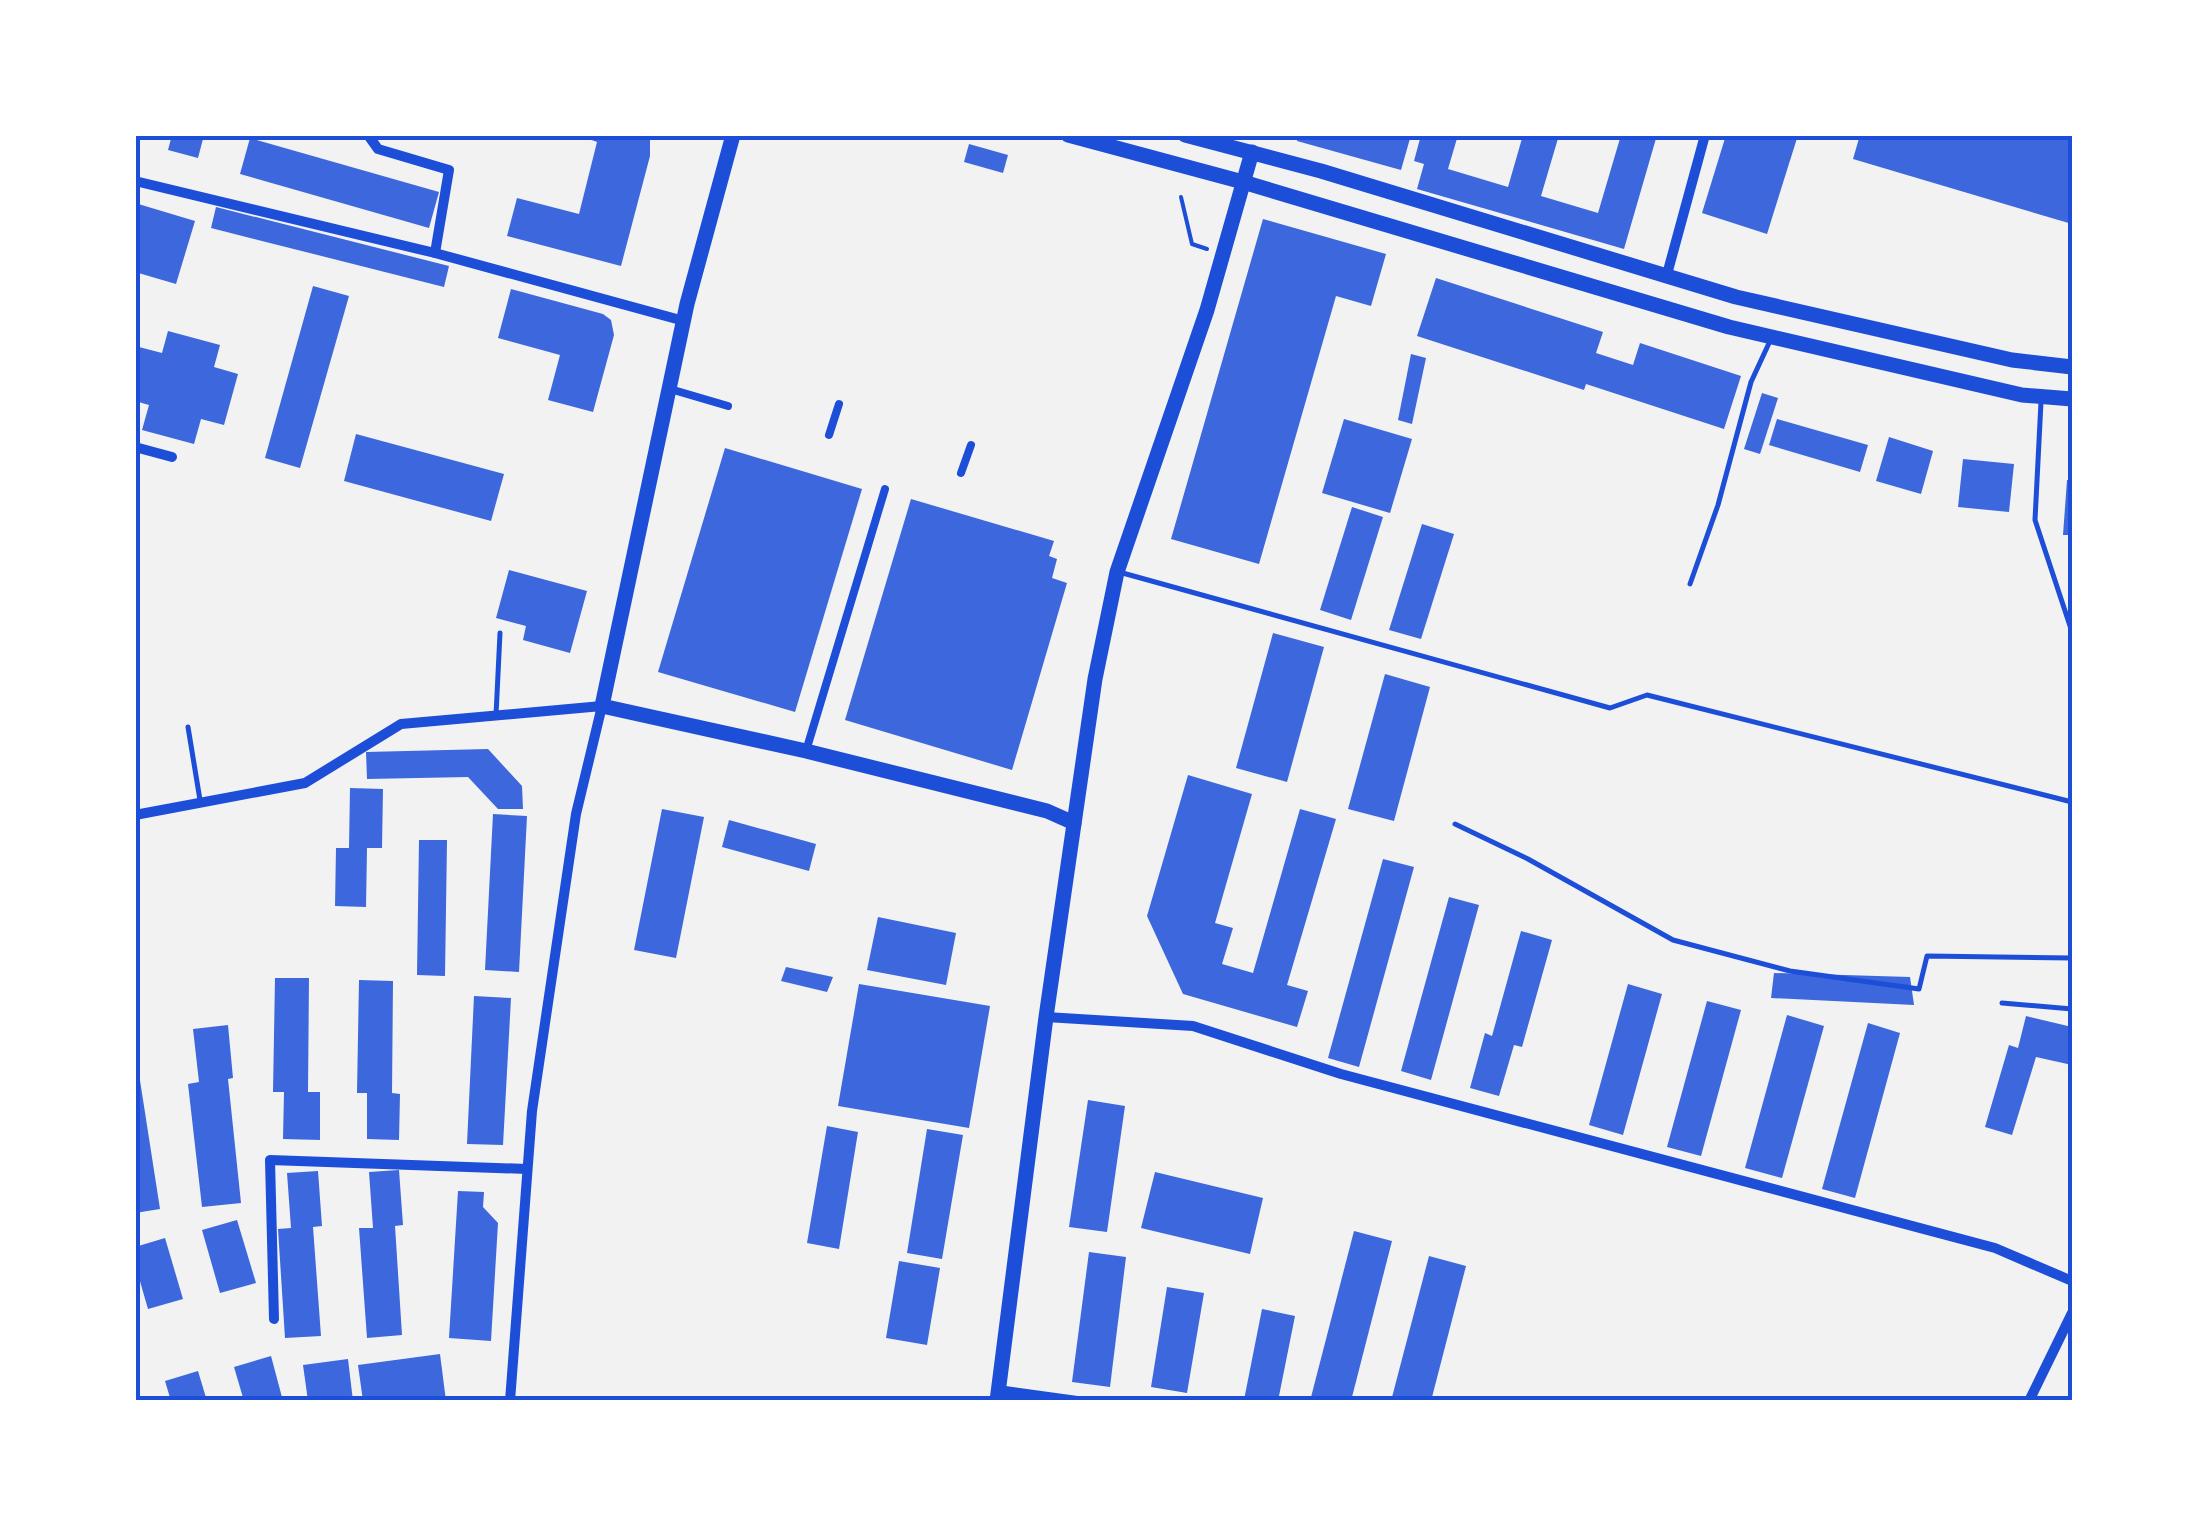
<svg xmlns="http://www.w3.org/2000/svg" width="2207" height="1536" viewBox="0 0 2207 1536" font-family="Raleway,sans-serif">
  <rect width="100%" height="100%" fill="#f2f2f2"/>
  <g fill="#3d67dc">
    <polygon points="172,135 204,135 198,158 168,150"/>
    <polygon points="578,135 650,135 650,156 621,266 507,236 517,198 579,214 597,142"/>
    <polygon points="1298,135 1411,135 1401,170 1297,141"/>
    <polygon points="1421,135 1458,135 1448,169 1508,187 1523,135 1559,135 1541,196 1598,213 1621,135 1657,135 1624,249 1417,189 1424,164 1414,161"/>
    <polygon points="1726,135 1798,135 1767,234 1702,213"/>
    <polygon points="1860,135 2072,135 2072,224 1853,159"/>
    <polygon points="250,138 439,192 429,228 240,174"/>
    <polygon points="969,144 1008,155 1003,173 964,162"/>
    <polygon points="135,203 195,221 176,284 135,272"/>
    <polygon points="216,207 449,266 444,287 211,228"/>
    <polygon points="1263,219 1386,254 1371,306 1336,296 1259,564 1171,539"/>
    <polygon points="1436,278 1603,332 1596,353 1633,365 1640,343 1741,376 1724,429 1586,384 1584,390 1417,336"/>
    <polygon points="313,286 349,296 300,468 265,458"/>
    <polygon points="511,289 603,314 611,320 614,335 593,412 548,400 560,355 498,338"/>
    <polygon points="168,331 220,345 214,367 238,374 224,425 201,419 194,444 142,430 149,405 135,401 135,362 139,347 162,353"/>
    <polygon points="1411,354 1426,358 1412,424 1398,420"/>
    <polygon points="1762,393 1778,398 1760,454 1744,449"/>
    <polygon points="1344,419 1412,439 1390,513 1322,493"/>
    <polygon points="1777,419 1868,445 1860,472 1769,445"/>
    <polygon points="356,434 504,474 491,521 344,481"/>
    <polygon points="1889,437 1933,451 1921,494 1876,481"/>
    <polygon points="725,448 862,489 795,712 658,672"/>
    <polygon points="1963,459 2014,464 2009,512 1958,507"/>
    <polygon points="2067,480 2072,480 2072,535 2063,535"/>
    <polygon points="911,499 1054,541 1049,556 1057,559 1052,578 1067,583 1012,770 845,720"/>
    <polygon points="1352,507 1383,517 1351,620 1320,610"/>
    <polygon points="1422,524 1454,534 1421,639 1389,630"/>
    <polygon points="509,570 587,591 570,653 523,640 526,626 496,618"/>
    <polygon points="1273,633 1324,647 1287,782 1236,768"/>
    <polygon points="1385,674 1430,687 1394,821 1348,809"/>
    <polygon points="488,749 522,786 523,809 498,809 468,777 367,779 366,752"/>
    <polygon points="1188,775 1252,794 1215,923 1233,928 1222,964 1253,973 1300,809 1336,819 1287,985 1308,991 1297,1027 1183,994 1147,916"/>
    <polygon points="350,788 383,789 382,848 367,848 366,907 335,906 336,848 349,848"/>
    <polygon points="662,809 704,817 676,958 634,950"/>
    <polygon points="493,814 527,816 519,972 485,970"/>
    <polygon points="729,820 816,844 809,871 722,847"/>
    <polygon points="419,840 447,840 445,976 417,975"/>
    <polygon points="1383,859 1414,867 1359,1067 1328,1058"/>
    <polygon points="1449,897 1479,905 1431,1080 1401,1071"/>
    <polygon points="878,917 956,933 946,985 867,970"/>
    <polygon points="1521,931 1552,940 1522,1047 1514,1045 1499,1096 1470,1088 1485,1033 1492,1036"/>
    <polygon points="786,967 833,977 827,992 781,981"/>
    <polygon points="1774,973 1910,977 1914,1005 1771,998"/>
    <polygon points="275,978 309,978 308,1092 320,1092 320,1140 283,1139 284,1092 273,1092"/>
    <polygon points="359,980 393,981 392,1093 400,1094 399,1140 367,1139 367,1093 357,1093"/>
    <polygon points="859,984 990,1006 969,1128 838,1106"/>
    <polygon points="1628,984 1662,994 1623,1135 1589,1125"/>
    <polygon points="474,996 511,998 503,1145 467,1144"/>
    <polygon points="1707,1001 1741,1010 1701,1156 1667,1147"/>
    <polygon points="1787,1015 1824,1026 1782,1178 1745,1168"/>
    <polygon points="2026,1016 2072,1027 2072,1065 2036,1057 2012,1135 1985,1127 2009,1045 2018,1048"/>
    <polygon points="1868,1023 1900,1033 1855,1198 1822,1189"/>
    <polygon points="228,1025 233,1078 228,1079 241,1203 202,1207 188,1084 199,1082 193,1029"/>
    <polygon points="135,1074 139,1074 160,1209 135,1213"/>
    <polygon points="1088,1100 1125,1106 1107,1232 1069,1227"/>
    <polygon points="827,1126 858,1132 839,1249 807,1243"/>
    <polygon points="927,1129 963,1135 942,1259 907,1253"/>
    <polygon points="399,1170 403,1225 395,1226 402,1335 367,1338 359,1228 373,1228 369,1172"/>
    <polygon points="318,1171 322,1226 313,1227 321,1336 285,1338 278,1229 291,1228 287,1173"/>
    <polygon points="1155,1172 1263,1198 1250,1254 1141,1228"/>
    <polygon points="458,1191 484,1192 483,1207 498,1223 491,1341 449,1338"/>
    <polygon points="237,1220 256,1283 220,1293 202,1230"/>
    <polygon points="1354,1231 1392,1241 1351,1401 1310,1401"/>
    <polygon points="165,1238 183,1299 148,1309 135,1264 135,1247"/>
    <polygon points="1089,1252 1126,1257 1110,1387 1072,1382"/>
    <polygon points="1429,1256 1466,1266 1431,1401 1391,1401"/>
    <polygon points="899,1261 940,1268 927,1345 886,1338"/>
    <polygon points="1167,1287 1204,1293 1187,1393 1151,1387"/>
    <polygon points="1262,1309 1295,1316 1278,1401 1244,1400"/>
    <polygon points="440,1354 446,1401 363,1401 358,1365"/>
    <polygon points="271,1356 283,1401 244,1401 234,1367"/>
    <polygon points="348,1359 353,1401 308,1401 303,1365"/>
    <polygon points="198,1371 207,1401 171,1401 165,1381"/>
  </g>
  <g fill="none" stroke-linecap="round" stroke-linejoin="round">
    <polyline stroke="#1d4ed8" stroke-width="4" points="1181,197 1192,244 1207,249"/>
    <g stroke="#1d4ed8" stroke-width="5">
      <polyline points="2041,402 2035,520 2072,632"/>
      <polyline points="1119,572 1610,708 1647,695 2072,802"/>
      <polyline points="1690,584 1718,505 1751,382 1770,341"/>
      <polyline points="496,715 500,633"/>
      <polyline points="188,727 200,800"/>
      <polyline points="1455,824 1528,859 1673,940 1790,971 1919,989 1927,956 2072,958"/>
      <polyline points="2002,1003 2072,1009"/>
    </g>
    <g stroke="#1d4ed8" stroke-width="8">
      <polyline points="670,389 728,406"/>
      <polyline points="829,435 839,404"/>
      <polyline points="961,473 971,445"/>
      <polyline points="806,751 885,489"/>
    </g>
    <g stroke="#1d4ed8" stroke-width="10">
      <polyline points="368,135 378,149 449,170 435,253"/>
      <polyline points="135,181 435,253 684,321"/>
      <polyline points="1666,278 1705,135"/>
      <polyline points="135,447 172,457"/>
      <polyline points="135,815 305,783 401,724 602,706 576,814 532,1111 510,1401"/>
      <polyline points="1046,1017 1193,1026 1341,1074 1995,1248 2072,1281"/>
      <polyline points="274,1319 270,1160 527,1169"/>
      <polyline points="998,1390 1077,1401"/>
      <polyline points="2029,1401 2072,1313"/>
    </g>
    <g stroke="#1d4ed8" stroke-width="15">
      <polyline points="733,135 687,304 602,706 806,751 1047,811 1074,823"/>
      <polyline points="1068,135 1243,182 1729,327 2022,395 2072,399"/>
      <polyline points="1185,135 1321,171 1736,297 2012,360 2072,367"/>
      <polyline points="997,1401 1046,1017 1095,679 1117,572 1207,310 1252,152"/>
    </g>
  </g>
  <rect width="2207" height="1536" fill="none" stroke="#ffffff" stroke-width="275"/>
  <rect x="138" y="138" width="1932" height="1260" fill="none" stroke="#1d4ed8" stroke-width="4"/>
</svg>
